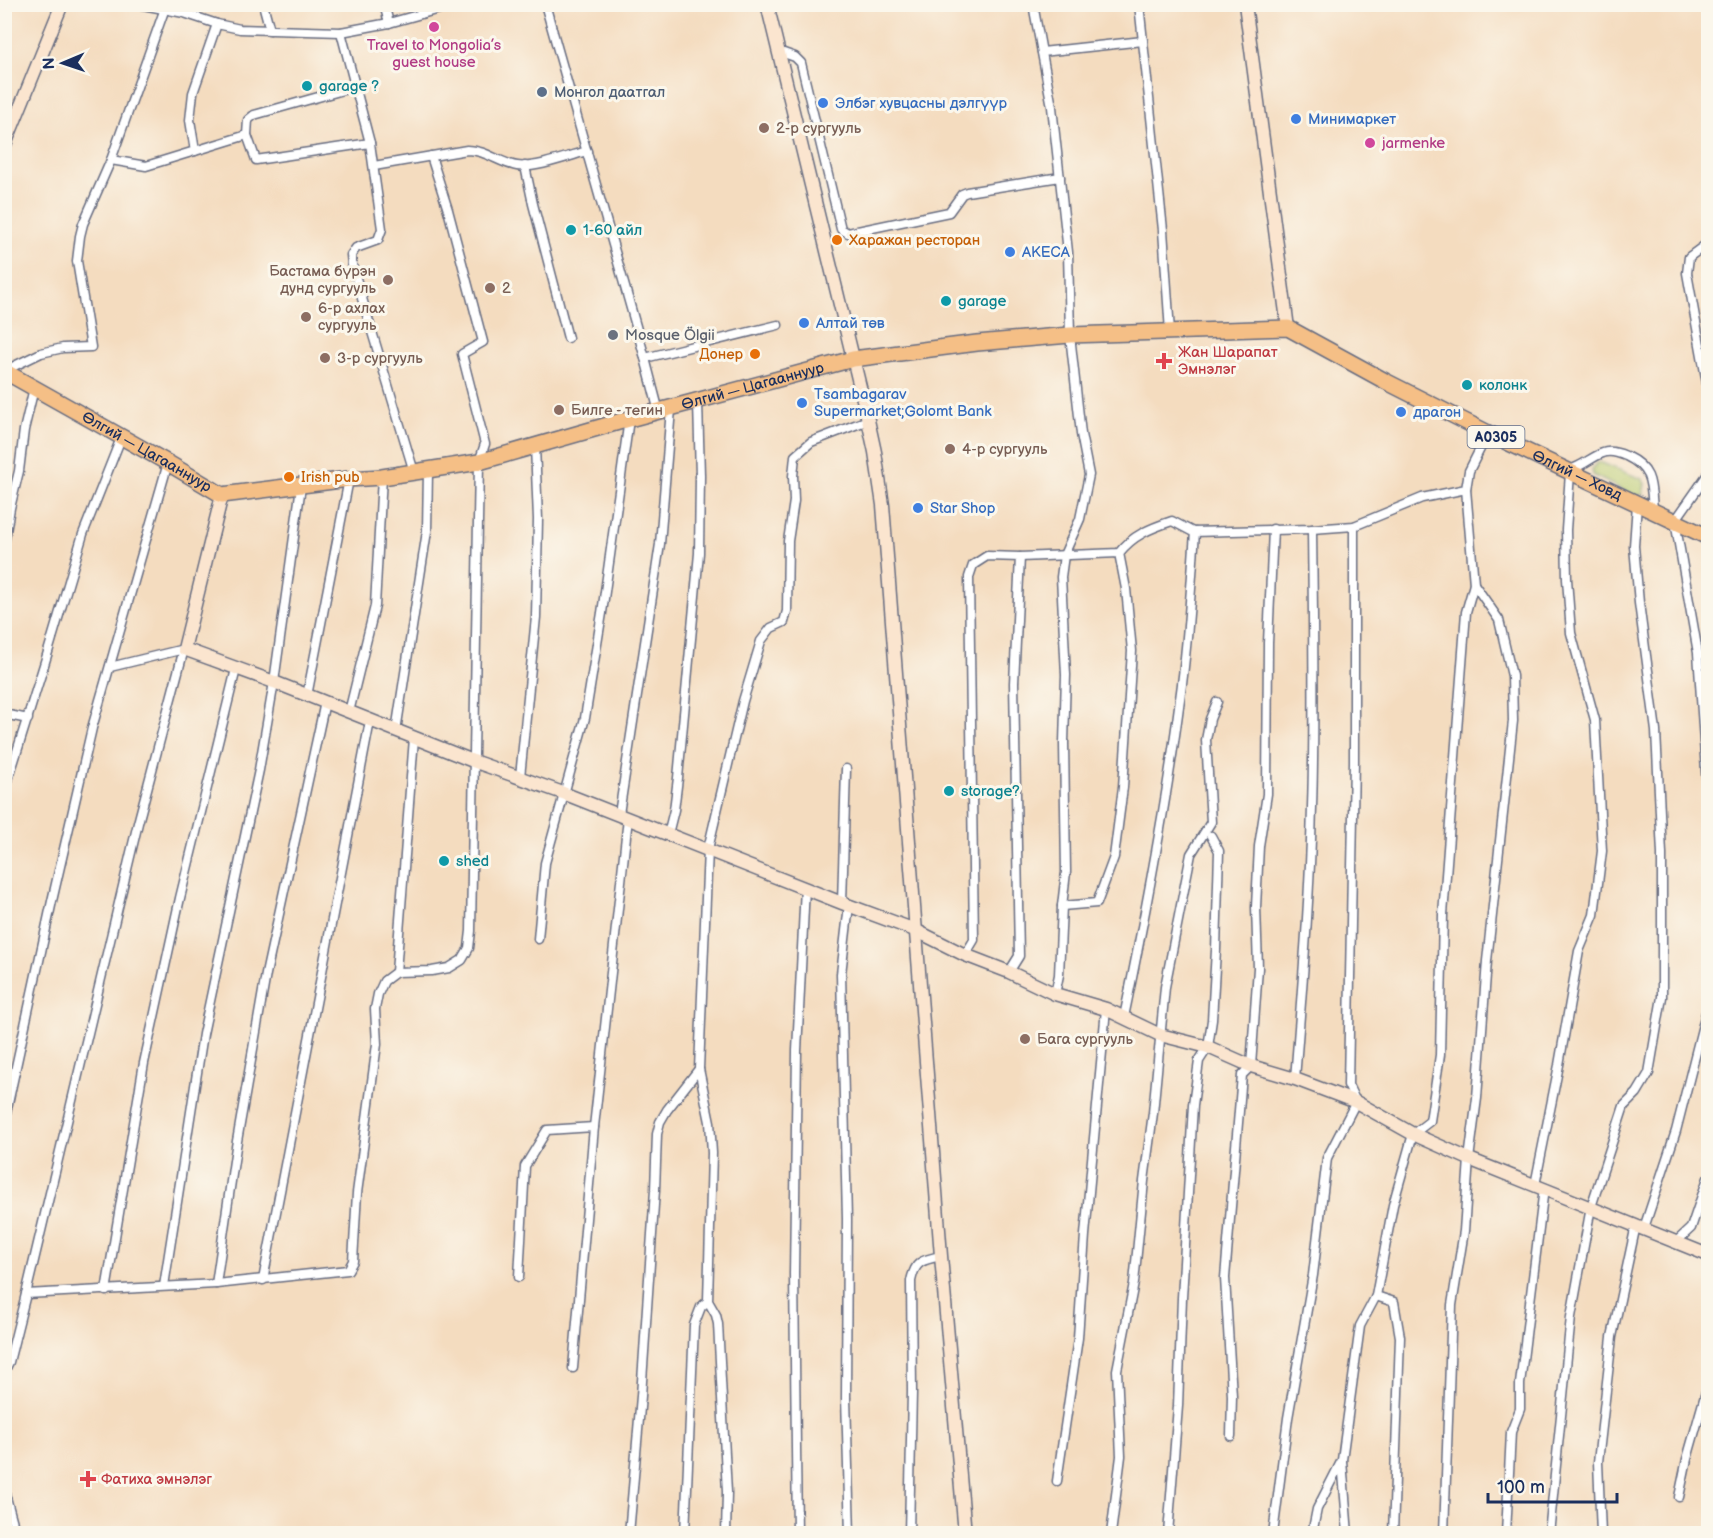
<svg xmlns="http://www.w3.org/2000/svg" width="1713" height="1538" viewBox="0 0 1713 1538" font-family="'Balsamiq Sans',sans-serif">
  <rect width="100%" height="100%" fill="#fbf7ec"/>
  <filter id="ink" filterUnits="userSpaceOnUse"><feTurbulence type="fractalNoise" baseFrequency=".0167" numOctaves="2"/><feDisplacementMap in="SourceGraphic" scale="12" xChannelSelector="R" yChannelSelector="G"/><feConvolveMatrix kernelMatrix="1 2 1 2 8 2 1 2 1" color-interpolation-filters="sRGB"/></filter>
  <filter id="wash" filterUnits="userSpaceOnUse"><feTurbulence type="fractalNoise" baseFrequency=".008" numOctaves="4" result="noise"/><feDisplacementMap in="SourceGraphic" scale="24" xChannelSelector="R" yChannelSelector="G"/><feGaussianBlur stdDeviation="1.35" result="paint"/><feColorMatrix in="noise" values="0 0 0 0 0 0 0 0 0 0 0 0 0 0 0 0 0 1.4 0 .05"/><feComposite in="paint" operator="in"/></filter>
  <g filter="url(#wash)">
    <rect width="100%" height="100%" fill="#f4dcbf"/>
    <polygon fill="#b7c86b" stroke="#697c64" stroke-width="1.5" points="1597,462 1602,463 1642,479 1645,484 1643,494 1636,497 1593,475 1592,469"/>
  </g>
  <g filter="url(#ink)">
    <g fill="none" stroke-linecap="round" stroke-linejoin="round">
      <defs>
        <g id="street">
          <polyline points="138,4 184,13 217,24 240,29 341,32 389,23 457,4"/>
          <polyline points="263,4 270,30"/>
          <polyline points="384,4 389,23"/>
          <polyline points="545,4 645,358 659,412"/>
          <polyline points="1033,4 1052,107 1068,252 1070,335 1081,434 1089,475 1080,519 1064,555 1061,577 1066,675 1064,743 1066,872 1062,906 1059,975 1055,994"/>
          <polyline points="1139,4 1163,230 1170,332"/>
          <polyline points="341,32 370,143 382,229 378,240 356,248 351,255 352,265 414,472"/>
          <polyline points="778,51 795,57 801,63 841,229 848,233 949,212 962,194 967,192 1060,177"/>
          <polyline points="1042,52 1143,41"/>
          <polyline points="354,87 254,115 248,120 247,135 256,160 370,143"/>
          <polyline points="195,151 190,120 193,93 217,24"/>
          <polyline points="111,160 146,166 247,135"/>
          <path d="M 374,166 L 467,150 C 486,150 499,163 517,166 C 534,169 569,156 587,151"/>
          <polyline points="525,166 533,204 568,338"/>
          <polyline points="1708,243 1689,257 1687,273 1708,389"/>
          <polyline points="645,358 778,325"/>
          <polyline points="4,371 41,353 63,348 91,347 77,261 80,236 83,224 111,160 164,11"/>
          <path d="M 1569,470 C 1584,466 1591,457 1603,453 C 1610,450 1619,453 1626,456 C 1653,469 1651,484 1653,511"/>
          <polyline points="1708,474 1675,521 1698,653 1708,802"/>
          <polyline points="4,544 10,508 19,471 24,430 34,388"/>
          <path d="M 1020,557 L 1119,553 C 1133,535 1151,528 1172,521 L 1193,532 L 1312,529 L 1354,526 L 1422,498 L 1466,489 L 1469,471 L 1488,433"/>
          <polyline points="307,696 349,479"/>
          <polyline points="349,712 375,606 382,477"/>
          <polyline points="4,714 28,719"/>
          <polyline points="396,731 427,531 428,471"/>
          <polyline points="520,777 536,617 538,519 535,446"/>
          <polyline points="4,793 48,652 83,534 121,438"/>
          <polyline points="4,795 4,834"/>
          <polyline points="619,814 660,544 671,409"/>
          <polyline points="668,834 674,810 678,778 699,553 700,476 698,402"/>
          <polyline points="842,903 846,769"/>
          <polyline points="849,905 841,974 847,1219 846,1398 850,1534"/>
          <polyline points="1062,906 1097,903 1114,857 1123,787 1132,651 1126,589 1119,553"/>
          <polyline points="538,939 545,863 585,718 602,613 629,419"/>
          <polyline points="965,955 974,940 969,577 973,565 987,556 1020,557 1014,683 1019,956 1009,972"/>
          <polyline points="396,972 414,738"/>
          <path d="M 1124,1017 C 1146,911 1166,806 1180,699 C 1188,644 1191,588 1195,532"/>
          <path d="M 1295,1079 C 1302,989 1310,898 1312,807 C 1315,714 1313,622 1312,529"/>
          <polyline points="4,1122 52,901 92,728 168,463"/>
          <polyline points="1535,1185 1559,1065 1579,951 1594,915 1602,851 1595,720 1571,633 1567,579 1566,530 1570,473"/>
          <polyline points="1644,1228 1676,1131 1708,1005"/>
          <polyline points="1677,1241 1691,1228 1708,1178"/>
          <polyline points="519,1277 525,1166 547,1130 594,1127"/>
          <polyline points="263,1280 370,721"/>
          <polyline points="216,1284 236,1147 266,974 325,702"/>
          <polyline points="164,1286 203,1034 259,770 274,682 301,486"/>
          <polyline points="106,1291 144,1063 180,898 236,669"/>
          <polyline points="26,1294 216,1284 348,1270 353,1261 357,1193 377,1044 375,1009 378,994 384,981 396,972 432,971 449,968 462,960 469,948 471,931 479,462 485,444 462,354 483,342 448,210 431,156"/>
          <polyline points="1376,1296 1394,1302 1400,1337 1393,1534"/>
          <polyline points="708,1301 716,1315 718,1324 727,1492 726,1534"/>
          <polyline points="573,1368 594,1127 628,818"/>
          <polyline points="4,1372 9,1362 26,1294 138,823 184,649 110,667"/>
          <polyline points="1231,1436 1232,1396 1225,1278 1242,1075 1251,1066 1258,968 1256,907 1259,846 1267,794 1268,643 1273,529"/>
          <polyline points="1342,1461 1348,1534"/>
          <polyline points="1057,1481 1078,1338 1085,1235 1106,1009"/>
          <polyline points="4,1490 16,1534"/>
          <polyline points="1679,1497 1687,1459 1708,1385"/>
          <polyline points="629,1534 641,1396 655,1190 657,1134 660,1122 667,1110 699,1069 708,849 743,701 761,641 771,628 784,622 787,611 788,541 794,501 793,476 795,456 811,442 868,420"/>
          <polyline points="685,1534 694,1325 701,1307 708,1301 712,1153 710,1122 699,1069"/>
          <polyline points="797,1534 794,1274 797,1051 805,887"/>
          <path d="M 909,1534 L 912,1392 L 911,1281 C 915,1261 922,1260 941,1256"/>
          <polyline points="1111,1534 1121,1456 1117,1370 1134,1283 1144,1181 1153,1113 1165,987 1191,854 1211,822 1206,740 1210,719 1217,702"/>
          <polyline points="1168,1534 1178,1406 1182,1298 1193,1105 1199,1061 1208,1047 1212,1020 1216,950 1219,851 1211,836"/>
          <polyline points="1273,1534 1288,1418 1313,1275 1327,1158 1356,1102 1348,1085 1354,761 1354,526"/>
          <polyline points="1312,1534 1317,1509 1342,1460 1360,1326 1376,1296 1393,1205 1413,1134 1430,1121 1440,1055 1443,915 1466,612 1474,584 1466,489"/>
          <polyline points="1444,1534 1452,1305 1464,1231 1469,1159 1477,1098 1487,961 1513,721 1512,676 1499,620 1474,584"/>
          <polyline points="1506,1534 1511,1432 1520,1409 1520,1384 1544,1188"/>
          <polyline points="1549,1534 1571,1317 1591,1207 1624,1106 1637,1093 1649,1073 1662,997 1662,854 1656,731 1639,603 1634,546 1637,504"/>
          <polyline points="1601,1534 1598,1462 1612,1337 1636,1225"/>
        </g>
        <g id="secondary">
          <polyline points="767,4 868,420 875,452 883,505 941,1256 965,1534"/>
          <polyline points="1245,4 1288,328"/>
          <polyline points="4,147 62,4"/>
          <polyline points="222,495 184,649 274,682 473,761 563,793 842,903 915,930 965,955 1009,972 1055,994 1106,1009 1160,1035 1208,1047 1251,1066 1295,1079 1356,1102 1413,1134 1469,1159 1708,1255"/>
        </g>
        <g id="highway">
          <path id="s1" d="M 4,371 L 168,463 L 222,495 L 349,479 L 382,477 L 479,462 L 629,419 L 853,359 L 977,343 L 1070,335 L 1288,328 L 1385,381 L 1488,433 L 1708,537"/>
        </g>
      </defs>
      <use href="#street" stroke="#676c80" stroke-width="11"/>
      <use href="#secondary" stroke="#676c80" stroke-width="15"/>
      <use href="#highway" stroke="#676c80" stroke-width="18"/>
      <use href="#street" stroke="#fff" stroke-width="8"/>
      <use href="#secondary" stroke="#fbe5cf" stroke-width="12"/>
      <use href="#highway" stroke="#f5bf86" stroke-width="15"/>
    </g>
  </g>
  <g fill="#d1479c" stroke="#fbf7ec" stroke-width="2">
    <circle cx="434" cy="27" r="6"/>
    <circle cx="1370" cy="143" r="6"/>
  </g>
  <g fill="#0f9aa8" stroke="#fbf7ec" stroke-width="2">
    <circle cx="307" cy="86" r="6"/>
    <circle cx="571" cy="230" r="6"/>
    <circle cx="946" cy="301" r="6"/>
    <circle cx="1467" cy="385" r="6"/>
    <circle cx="949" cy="791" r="6"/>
    <circle cx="444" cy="861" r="6"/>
  </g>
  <circle fill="#5c6f8a" stroke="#fbf7ec" stroke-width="2" cx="542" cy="92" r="6"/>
  <g fill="#3f7fe0" stroke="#fbf7ec" stroke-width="2">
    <circle cx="823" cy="103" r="6"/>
    <circle cx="1296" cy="119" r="6"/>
    <circle cx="1010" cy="252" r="6"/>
    <circle cx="804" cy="323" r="6"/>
    <circle cx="802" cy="403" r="6"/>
    <circle cx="1401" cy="412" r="6"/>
    <circle cx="918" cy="508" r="6"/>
  </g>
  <g fill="#8d6e63" stroke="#fbf7ec" stroke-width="2">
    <circle cx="764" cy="128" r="6"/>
    <circle cx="388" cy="280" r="6"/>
    <circle cx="490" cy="288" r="6"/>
    <circle cx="306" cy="317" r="6"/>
    <circle cx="325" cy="358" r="6"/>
    <circle cx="559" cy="410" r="6"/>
    <circle cx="950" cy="449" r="6"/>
    <circle cx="1025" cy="1039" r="6"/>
  </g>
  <g fill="#e8710a" stroke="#fbf7ec" stroke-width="2">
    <circle cx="837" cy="240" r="6"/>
    <circle cx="755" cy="354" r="6"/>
    <circle cx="289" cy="477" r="6"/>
  </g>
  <circle fill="#6b7280" stroke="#fbf7ec" stroke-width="2" cx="613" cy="335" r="6"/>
  <g fill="#e0444e" stroke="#fbf7ec" stroke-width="2">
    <path d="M1161 352h6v6h6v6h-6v6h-6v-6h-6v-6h6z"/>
    <path d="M85 1470h6v6h6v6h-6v6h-6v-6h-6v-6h6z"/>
  </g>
  <g text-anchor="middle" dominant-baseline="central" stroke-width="6" stroke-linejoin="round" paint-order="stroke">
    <rect fill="#fbf7ec" stroke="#5e6b89" stroke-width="1.5" x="1467.5" y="426" width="57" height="22" rx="4.5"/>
    <g font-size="14" font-weight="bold" fill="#1b2f5e">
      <text x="1496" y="437">A0305</text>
    </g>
    <g font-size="15" fill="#b23c85" stroke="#fbf7ec">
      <text x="434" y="45">Travel to Mongolia’s<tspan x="434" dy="17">guest house</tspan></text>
      <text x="1382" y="143" text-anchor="start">jarmenke</text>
    </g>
    <g font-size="15" fill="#0d838f" stroke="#fbf7ec" text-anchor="start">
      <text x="319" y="86">garage ?</text>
      <text x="583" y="230">1-60 айл</text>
      <text x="958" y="301">garage</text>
      <text x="1479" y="385">колонк</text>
      <text x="961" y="791">storage?</text>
      <text x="456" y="861">shed</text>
    </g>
    <g font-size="15" fill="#4e5e75" stroke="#fbf7ec" text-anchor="start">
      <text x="554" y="92">Монгол даатгал</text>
    </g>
    <g font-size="15" fill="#366cbe" stroke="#fbf7ec" text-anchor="start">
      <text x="835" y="103">Элбэг хувцасны дэлгүүр</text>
      <text x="1308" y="119">Минимаркет</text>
      <text x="1022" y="252">АКЕСА</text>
      <text x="816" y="323">Алтай төв</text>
      <text x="814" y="394">Tsambagarav<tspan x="814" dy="17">Supermarket;Golomt Bank</tspan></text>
      <text x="1413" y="412">драгон</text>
      <text x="930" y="508">Star Shop</text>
    </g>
    <g font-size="15" fill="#785e54" stroke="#fbf7ec" text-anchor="start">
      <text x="776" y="128">2-р сургууль</text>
      <text x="376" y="271" text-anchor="end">Бастама бүрэн<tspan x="376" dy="17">дунд сургууль</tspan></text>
      <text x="502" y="288">2</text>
      <text x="318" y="308">6-р ахлах<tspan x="318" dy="17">сургууль</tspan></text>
      <text x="337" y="358">3-р сургууль</text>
      <text x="571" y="410">Билге - тегин</text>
      <text x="962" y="449">4-р сургууль</text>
      <text x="1037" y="1039">Бага сургууль</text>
    </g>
    <g font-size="15" fill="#c56008" stroke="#fbf7ec" text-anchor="start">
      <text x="849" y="240">Харажан ресторан</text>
      <text x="743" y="354" text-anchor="end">Донер</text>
      <text x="301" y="477">Irish pub</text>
    </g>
    <g font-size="15" fill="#5b616d" stroke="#fbf7ec" text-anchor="start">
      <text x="625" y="335">Mosque Ölgii</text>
    </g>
    <g font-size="15" fill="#be3a42" stroke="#fbf7ec" text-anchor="start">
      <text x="1178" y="352">Жан Шарапат<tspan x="1178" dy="17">Эмнэлэг</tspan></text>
      <text x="101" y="1479">Фатиха эмнэлэг</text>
    </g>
    <g font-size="15" fill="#1b2f5e" stroke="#fbf7ec">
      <text stroke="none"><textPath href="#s1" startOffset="794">Өлгий — Цагааннуур</textPath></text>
      <text stroke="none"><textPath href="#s1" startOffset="164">Өлгий — Цагааннуур</textPath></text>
      <text stroke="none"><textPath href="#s1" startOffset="1659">Өлгий — Ховд</textPath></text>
    </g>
  </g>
  <rect width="1713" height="1538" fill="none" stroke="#fbf7ec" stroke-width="24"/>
  <g transform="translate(63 63) rotate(268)" stroke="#fbf7ec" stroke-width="4.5" paint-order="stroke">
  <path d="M0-4.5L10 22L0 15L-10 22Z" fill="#1b2f5e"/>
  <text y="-9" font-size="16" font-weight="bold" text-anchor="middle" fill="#1b2f5e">N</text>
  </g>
  <path d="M1488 1493v9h129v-9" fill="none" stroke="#1b2f5e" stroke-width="3"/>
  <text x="1497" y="1493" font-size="18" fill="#1b2f5e" stroke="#fbf7ec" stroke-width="4.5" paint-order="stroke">100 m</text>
</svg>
